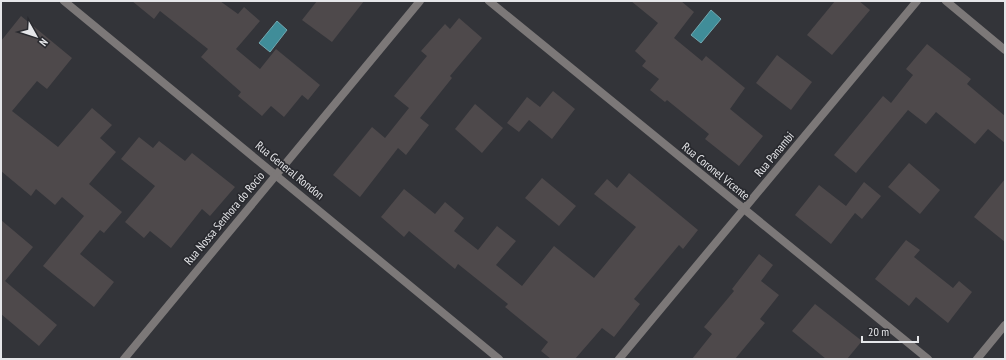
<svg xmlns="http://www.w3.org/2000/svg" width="1006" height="360" viewBox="0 0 1006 360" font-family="'PT Sans Narrow',sans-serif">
  <rect width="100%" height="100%" fill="#333439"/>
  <g fill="#408d99" stroke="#72a8b1">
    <polygon points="711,10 721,19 701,43 691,35"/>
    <polygon points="277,21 287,30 270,52 259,43"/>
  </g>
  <g fill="#4e494b">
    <polygon points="132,1 220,1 238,14 244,7 260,21 236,49 260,69 276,49 320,85 308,100 302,95 284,117 271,106 262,116 238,96 241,92 201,57 208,49 160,11 154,19"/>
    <polygon points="317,1 364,1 332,42 302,20"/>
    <polygon points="631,1 681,1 694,12 674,38 702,61 706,56 745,88 730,109 763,136 739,166 705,139 709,134 667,100 665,102 650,90 659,79 642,66 646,61 635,51 658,23"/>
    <polygon points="835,1 859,1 870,10 832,55 807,35"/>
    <polygon points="21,16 72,58 47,89 37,81 12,111 58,147 92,108 112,125 100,138 116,152 89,184 122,212 104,233 100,230 80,254 114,282 94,307 43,266 84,216 62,197 55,205 36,189 31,196 1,171 1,41"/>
    <polygon points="459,18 482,38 450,76 452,78 420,118 429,125 406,155 398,148 360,197 333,175 372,127 385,138 409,108 394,96 427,56 421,51 445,24 450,29"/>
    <polygon points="927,44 971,79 967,84 1005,116 1005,143 988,129 975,144 936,112 926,124 908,110 856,173 834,155 883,96 891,103 913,75 906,69"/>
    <polygon points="777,55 812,82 791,110 756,83"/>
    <polygon points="553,91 575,109 552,139 529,120 519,132 507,123 527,97 540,107"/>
    <polygon points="475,104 503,128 482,153 455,129"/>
    <polygon points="139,137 153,148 159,141 185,161 192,153 235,187 210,216 202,209 171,248 150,231 144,238 125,222 155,186 121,159"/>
    <polygon points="909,163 940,190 920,214 888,187"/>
    <polygon points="629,173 698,230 683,249 679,245 634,299 640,304 614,337 602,328 575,359 551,359 541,351 548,342 505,307 508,304 458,264 455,269 409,231 404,237 381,217 404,189 435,214 445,202 464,218 454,231 478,250 497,226 516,241 496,265 522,286 554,246 594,278 636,227 594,194 607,179 617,188"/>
    <polygon points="542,178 576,206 559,226 525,198"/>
    <polygon points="1005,179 1005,242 974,217"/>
    <polygon points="864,182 881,196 862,219 855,213 831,244 795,215 819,185 846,206"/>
    <polygon points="1,220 33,247 5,281 57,325 39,346 1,314"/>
    <polygon points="906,240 920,250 914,257 953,288 959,281 972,292 948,323 916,297 909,306 875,279"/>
    <polygon points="759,254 773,265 761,281 779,295 760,319 765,323 735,359 692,359 712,334 704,327 734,291 732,289"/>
    <polygon points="815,304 862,341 847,359 826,359 792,331"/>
  </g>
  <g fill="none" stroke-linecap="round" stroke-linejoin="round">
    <g stroke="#7c7878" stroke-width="8">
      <polyline points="64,1 499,359"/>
      <polyline points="489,1 928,359"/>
      <polyline points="946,1 1005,50"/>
      <polyline points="124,359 420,1"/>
      <polyline points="619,359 917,1"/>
      <polyline points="977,359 1005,325"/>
    </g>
  </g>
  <g text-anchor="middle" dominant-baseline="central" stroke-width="3.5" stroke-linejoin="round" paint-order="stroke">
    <g font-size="12" fill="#e5e6e9" stroke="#292a2f">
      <text transform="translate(774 154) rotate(-50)">Rua Panambi</text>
      <text transform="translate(290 170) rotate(39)">Rua General Rondon</text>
      <text transform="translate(716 171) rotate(39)">Rua Coronel Vicente</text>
      <text transform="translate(224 218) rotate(-50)">Rua Nossa Senhora do Rocio</text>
    </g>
  </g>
  <rect width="1006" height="360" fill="none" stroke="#e5e6e9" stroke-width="4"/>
  <g transform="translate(36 36) rotate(129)" stroke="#292a2f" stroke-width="3" paint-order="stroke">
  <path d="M0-3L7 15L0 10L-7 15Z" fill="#e5e6e9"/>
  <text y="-6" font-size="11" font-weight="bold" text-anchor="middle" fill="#e5e6e9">N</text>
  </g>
  <path d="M862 336v6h56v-6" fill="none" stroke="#e5e6e9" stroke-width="2"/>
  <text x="868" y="336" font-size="12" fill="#e5e6e9" stroke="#292a2f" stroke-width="3" paint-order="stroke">20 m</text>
</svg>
